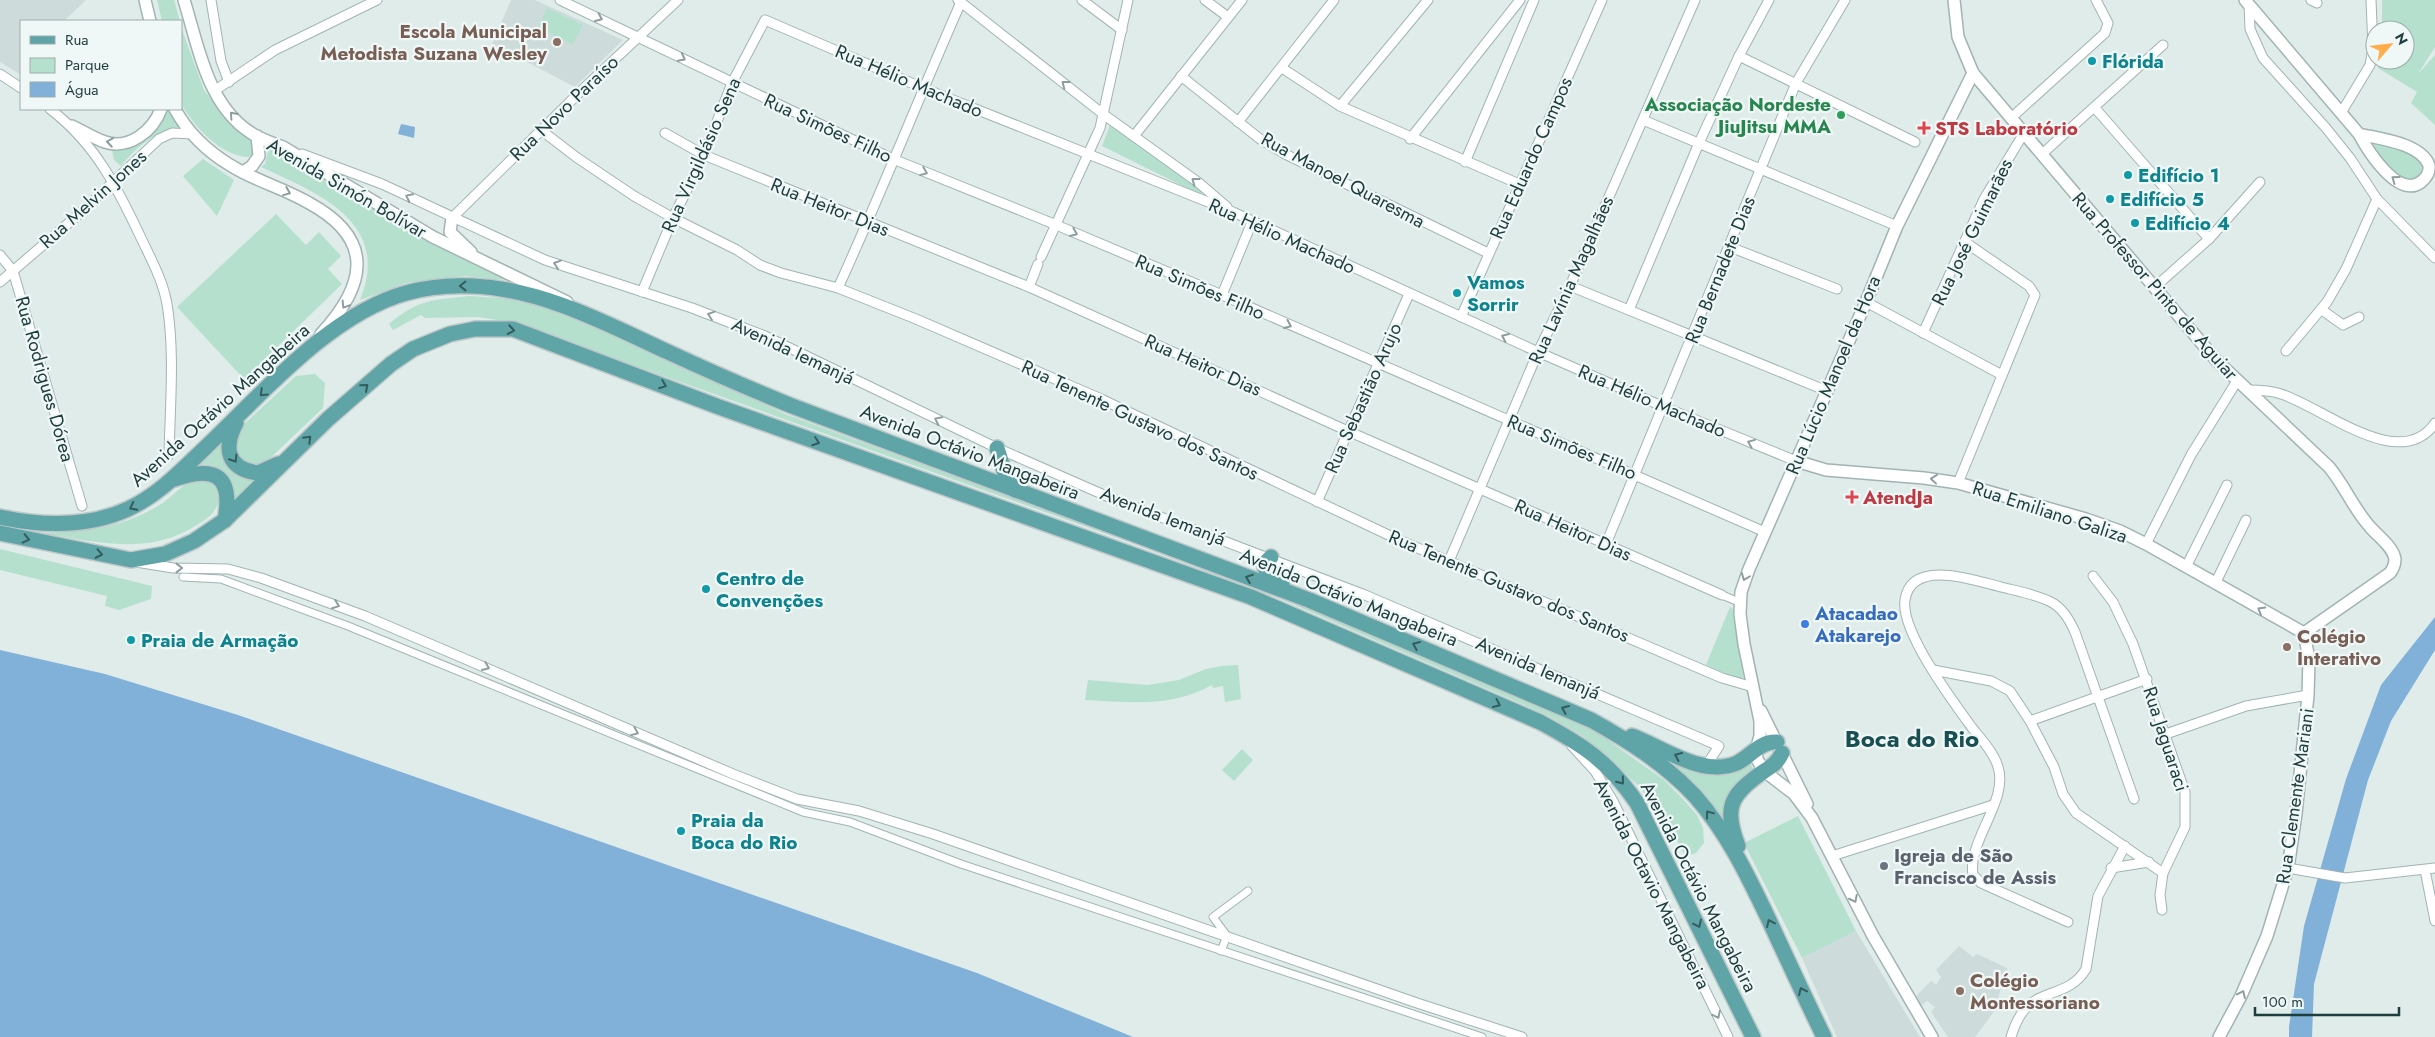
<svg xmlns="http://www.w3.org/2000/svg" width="2435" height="1037" viewBox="0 0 2435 1037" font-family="Jost,sans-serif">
  <rect width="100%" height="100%" fill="#dfecea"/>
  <g fill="#cddcda">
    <polygon points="0,0 86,0 64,21 21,21 21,75 0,62"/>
    <polygon points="511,0 535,0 623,40 575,87 492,44"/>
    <polygon points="1856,931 1920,1037 1837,1037 1802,958"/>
    <polygon points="1959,946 1973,957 1977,954 2007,968 2008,977 2001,987 1996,1009 1975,1037 1948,1037 1931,1012 1935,1007 1927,1001 1921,1006 1916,996 1931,981 1936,985 1941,977 1936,970"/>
  </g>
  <g fill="#b5e0ce">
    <polygon points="157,0 174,0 180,21 162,21"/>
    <polygon points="2382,0 2435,0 2435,47 2418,74 2435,55 2435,125 2411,103 2417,92 2378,68 2379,60 2405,60 2405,30 2382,30"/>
    <polygon points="547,8 583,25 573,45 538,27"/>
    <path d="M 181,27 L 204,90 L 225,116 L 254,140 L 254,154 L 249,157 C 222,157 193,126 181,103 Z"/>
    <path d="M 167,109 L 180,127 C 153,132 138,146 121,166 L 114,160 L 112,150 C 139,145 157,136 167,109 Z"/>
    <polygon points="1110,125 1203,191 1201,195 1102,146"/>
    <path d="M 2372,141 C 2389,146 2420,149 2423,171 L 2411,183 C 2392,179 2379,158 2372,141 Z"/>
    <path d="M 269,147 L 358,201 L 506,280 L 465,276 L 406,283 L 360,300 C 392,222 319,194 261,167 L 265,164 Z"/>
    <polygon points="203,159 234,180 217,216 183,176"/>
    <polygon points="276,214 306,245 319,232 341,256 328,269 342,284 244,379 177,307"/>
    <path d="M 469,296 L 515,299 L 550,309 L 619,337 L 785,414 L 973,483 L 1130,537 L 1284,596 L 1591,728 L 1664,780 L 1682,798 L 1697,815 L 1703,828 L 1704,843 L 1696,853 L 1685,856 L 1674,835 L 1660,822 L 1641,788 L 1583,736 L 1547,715 L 1283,600 L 1129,542 L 512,322 L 477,317 L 425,318 L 421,315 L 393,330 L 389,324 C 418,299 433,300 469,296 Z"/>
    <path d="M 315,374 L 325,383 L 323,408 L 263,465 L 256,466 L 237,459 C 233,445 234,437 243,425 L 296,376 Z"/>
    <path d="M 222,441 C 221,464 232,478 256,481 L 235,499 C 234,474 220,462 196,465 Z"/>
    <path d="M 199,478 L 211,481 L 220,492 C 219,509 212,516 197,525 C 147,557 94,541 39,533 C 86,531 116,530 158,506 C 173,497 182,483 199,478 Z"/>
    <polygon points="0,549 152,586 151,599 119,610 105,606 107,596 0,570"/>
    <polygon points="1730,607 1733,609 1744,682 1706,665"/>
    <path d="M 1238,665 L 1241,699 L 1225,702 L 1223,686 L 1213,688 L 1212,685 C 1171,708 1130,702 1085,700 L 1088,680 L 1147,685 L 1179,680 L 1206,669 L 1221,666 Z"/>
    <polygon points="1242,749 1253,760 1234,781 1222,770"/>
    <path d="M 1664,759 C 1695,772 1719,787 1750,764 L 1757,774 L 1724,822 Z"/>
    <polygon points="1798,816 1856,931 1802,958 1744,843"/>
  </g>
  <g fill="#81b0d8">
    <polygon points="401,124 415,127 414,138 398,134"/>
    <polygon points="2435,617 2435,650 2391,721 2368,780 2314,984 2312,1037 2289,1037 2289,1027 2304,926 2346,779 2381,685"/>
    <polygon points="0,650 105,674 238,715 977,973 1133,1037 0,1037"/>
  </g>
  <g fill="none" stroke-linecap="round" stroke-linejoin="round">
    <defs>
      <g id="pedestrian">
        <polyline points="183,577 221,579 348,626 803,812 850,822 961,864 1482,1037"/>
        <polyline points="1722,595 1739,602"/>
        <polyline points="1221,951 1227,936 1213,917 1248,891"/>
      </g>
      <g id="minor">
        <polyline points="211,0 221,61 229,82"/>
        <polyline points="560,0 893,159 1054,224 1222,295 1765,532"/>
        <polyline points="958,0 1103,114 1199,183 1227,207"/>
        <polyline points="1082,0 1122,30"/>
        <polyline points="1205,0 1228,17"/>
        <polyline points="2311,0 2317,3"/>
        <polyline points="2249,5 2250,29 2263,58 2326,128 2350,158 2377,199 2435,258"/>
        <polyline points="1739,56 1915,142"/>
        <polyline points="1282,68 1340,106 1519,184"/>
        <polyline points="0,74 21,88"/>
        <polyline points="1181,76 1260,139 1285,154 1488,253"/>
        <polyline points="214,91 275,50 377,0"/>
        <polyline points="1340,106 1428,0"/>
        <polyline points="2095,108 2209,239"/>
        <path d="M 50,109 C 96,144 118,189 142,240 C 152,261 163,281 167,304 C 175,353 170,406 169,455"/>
        <polyline points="2341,113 2370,65 2373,48 2371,0"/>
        <polyline points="2011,118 2105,33 2108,23 2096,0"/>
        <polyline points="1643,120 1897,226"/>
        <polyline points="1238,122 1334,0"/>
        <polyline points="541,130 576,157 634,196 673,218 737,250 760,265 781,273 838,288 916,319 1099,398 1399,540 1722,678 1753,687"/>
        <polyline points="665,133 704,155 1029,287 1350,432 1722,595"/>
        <polyline points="1134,136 1242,0"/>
        <polyline points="1410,139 1520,0"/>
        <polyline points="302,154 382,184 545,260 692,308 765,336 997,448 1111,498 1365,595 1719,746 1706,766"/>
        <polyline points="2042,154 2163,45"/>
        <polyline points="1465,162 1534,0"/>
        <polyline points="452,218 584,88 678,0"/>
        <polyline points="1730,247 1837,289"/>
        <polyline points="0,255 13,271 82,506"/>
        <polyline points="1041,257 1100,128 1128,0"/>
        <polyline points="0,282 78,215 159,139 172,133 193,134"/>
        <polyline points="1570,286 1827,391"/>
        <polyline points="1029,287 1038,264"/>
        <polyline points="2155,287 2209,239 2260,182"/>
        <path d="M 838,288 C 881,194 919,97 961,2"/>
        <polyline points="642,292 673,218 704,155 732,83 765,20 923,88 1233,212 1538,352 1664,407 1796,461"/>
        <polyline points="1222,295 1252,222"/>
        <polyline points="1866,302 2002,375"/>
        <polyline points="1629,310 1699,143 1739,56 1769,0"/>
        <polyline points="2322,310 2343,325 2359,317"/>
        <polyline points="1461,317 1602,0"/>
        <polyline points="1923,333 1984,199 2024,133"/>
        <polyline points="2286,351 2327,302 2346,269 2377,199"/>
        <path d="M 2247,390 C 2258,390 2270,390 2281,394 C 2323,407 2400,474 2435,423"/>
        <polyline points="1958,483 2035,295 2029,286 1965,242"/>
        <polyline points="1317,502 1409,294"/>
        <polyline points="1606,544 1796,83 1845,0"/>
        <polyline points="2146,544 2191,455 2237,381"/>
        <polyline points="1449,561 1538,352 1570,286 1695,0"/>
        <polyline points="136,562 173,568 228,569 261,578 365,616 733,774 797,799 859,811 933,834 1417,1003 1522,1037"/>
        <polyline points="2186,567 2227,485"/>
        <polyline points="2093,576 2113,602 2133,644 2185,792 2185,827 2163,873 2160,895 2162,910"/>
        <polyline points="2215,584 2246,520"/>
        <polyline points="1933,670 1991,681 2010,691 2030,721 2054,767 2063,794 2076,813 2163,873"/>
        <polyline points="2030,721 2147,679"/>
        <polyline points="2166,734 2246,706 2308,695"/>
        <polyline points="1572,746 1595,771 1613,801 1728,1037"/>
        <polyline points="1832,856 1993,805"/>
        <polyline points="2111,868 2149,862"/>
        <polyline points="2288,868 2345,878 2435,868"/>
        <polyline points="2425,870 2435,921"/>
        <path d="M 2068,922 L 1981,883 L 1973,875 C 1967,841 2009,801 1998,767 C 1994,753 1982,740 1973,729 C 1954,703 1900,631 1905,600 C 1911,557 1977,581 2001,587 C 2017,591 2034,594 2049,601 C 2062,607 2069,619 2075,632 L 2134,799"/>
        <path d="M 2011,1037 C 2014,1027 2018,1017 2025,1009 C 2042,989 2070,996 2086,969 L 2098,896 L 2125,846"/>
      </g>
      <g id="tertiary">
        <polyline points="145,0 150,21"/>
        <path d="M 184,0 C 199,48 208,111 258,137 C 266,141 275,144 283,147 L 433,237 L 567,302"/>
        <path d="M 1954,0 L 1958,37 L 1973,73 L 2216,360 L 2329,467 C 2345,486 2354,510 2371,528 C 2379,537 2393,547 2395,559 C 2395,565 2393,569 2390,573 L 2304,633"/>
        <path d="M 2245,0 L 2359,134 C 2368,151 2398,199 2421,182 C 2427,177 2430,172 2429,165 C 2420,143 2380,139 2359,134"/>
        <path d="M 175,109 C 187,132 208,152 230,165 C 255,181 284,188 309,203 C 375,239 367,284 321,334"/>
        <path d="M 72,126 C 83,131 93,138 105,142 C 129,150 153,131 161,109"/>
        <polyline points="243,172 252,166 259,156 257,136"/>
        <polyline points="452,218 450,232 471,252"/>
        <polyline points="1796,461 1826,470 1924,478 1958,483 2086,519 2120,531 2146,544 2304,633"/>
        <polyline points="1761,711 1807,804"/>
        <polyline points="1932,1037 1873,936 1812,818 1794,794 1764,771 1757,759 1756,750 1760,736 1760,721 1744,644 1740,614 1741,592 1749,569 1866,302 1897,226 1973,73"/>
        <polyline points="2219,1037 2241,996 2267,936 2288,868 2296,814 2308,695 2309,659 2304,633"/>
      </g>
      <g id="primary">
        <path d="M 236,423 C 223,448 227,469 258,473 L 278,464"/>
        <polyline points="997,448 1006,477 1015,490"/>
        <path d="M 175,479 C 216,465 233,476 225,520"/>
        <path d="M 0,517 C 42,526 87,528 128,509 C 158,495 181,471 205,448 C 261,395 330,314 406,293 C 427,287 452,285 473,286 C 543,289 607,324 668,352 C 709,371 750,389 792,406 L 1309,600 L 1591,720 C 1629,741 1665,764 1695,796 C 1727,832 1748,876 1769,920 C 1787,959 1805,998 1824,1037"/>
        <path d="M 0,533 L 131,560 L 165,554 L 194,541 L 225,520 L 328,419 L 391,364 L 413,349 L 450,334 L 475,329 L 513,329 L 719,407 L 1251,597 L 1540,722 C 1583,745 1609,762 1637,803 L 1753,1037"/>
        <polyline points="1271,557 1266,562 1265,568 1272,580 1282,585"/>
        <path d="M 1632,736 C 1662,747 1703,778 1737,763 C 1751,756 1760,741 1777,742"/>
        <path d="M 1738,846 C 1724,810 1729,796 1760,774 C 1770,767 1777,764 1782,753"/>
      </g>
    </defs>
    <use href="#pedestrian" stroke="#a1b4b3" stroke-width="9"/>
    <use href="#minor" stroke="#a1b4b3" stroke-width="11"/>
    <use href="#tertiary" stroke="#a1b4b3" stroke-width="14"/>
    <use href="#primary" stroke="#c0c9c9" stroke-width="18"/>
    <use href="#pedestrian" stroke="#fff" stroke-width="7"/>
    <use href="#minor" stroke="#fff" stroke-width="9"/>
    <use href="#tertiary" stroke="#fff" stroke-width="11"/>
    <use href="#primary" stroke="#5fa4a7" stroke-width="15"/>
  </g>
  <defs><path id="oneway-chevron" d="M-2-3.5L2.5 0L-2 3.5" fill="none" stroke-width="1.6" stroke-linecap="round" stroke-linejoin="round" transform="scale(1.25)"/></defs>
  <g stroke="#8e9e9e">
    <use href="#oneway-chevron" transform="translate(599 18) rotate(24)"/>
    <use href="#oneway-chevron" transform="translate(682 58) rotate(27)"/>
    <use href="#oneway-chevron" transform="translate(1065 84) rotate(-142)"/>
    <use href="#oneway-chevron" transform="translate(233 115) rotate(-132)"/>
    <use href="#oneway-chevron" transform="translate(110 142) rotate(-171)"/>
    <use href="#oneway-chevron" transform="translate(924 172) rotate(22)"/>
    <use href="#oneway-chevron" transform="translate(2395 179) rotate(-144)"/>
    <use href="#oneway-chevron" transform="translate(1195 181) rotate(-143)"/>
    <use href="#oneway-chevron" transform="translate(287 192) rotate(22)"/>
    <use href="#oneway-chevron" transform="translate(409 197) rotate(-154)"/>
    <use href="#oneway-chevron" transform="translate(1074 233) rotate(23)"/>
    <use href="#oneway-chevron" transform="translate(557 264) rotate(-161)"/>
    <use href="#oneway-chevron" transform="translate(345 305) rotate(122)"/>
    <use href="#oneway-chevron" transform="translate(711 315) rotate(-161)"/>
    <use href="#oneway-chevron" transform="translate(1288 325) rotate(24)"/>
    <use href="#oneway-chevron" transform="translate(1505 337) rotate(-155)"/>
    <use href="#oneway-chevron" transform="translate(938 420) rotate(-154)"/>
    <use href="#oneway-chevron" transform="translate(1751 443) rotate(-158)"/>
    <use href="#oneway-chevron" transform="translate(1934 479) rotate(-174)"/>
    <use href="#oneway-chevron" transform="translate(179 568)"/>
    <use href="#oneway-chevron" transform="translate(1745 577) rotate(111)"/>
    <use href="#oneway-chevron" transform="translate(336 605) rotate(21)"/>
    <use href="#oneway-chevron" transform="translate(2261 610) rotate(-150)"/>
    <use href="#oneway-chevron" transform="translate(486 667) rotate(23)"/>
    <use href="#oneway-chevron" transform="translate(635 732) rotate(22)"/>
    <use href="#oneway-chevron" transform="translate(1854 899) rotate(63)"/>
    <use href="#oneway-chevron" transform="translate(2242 994) rotate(-65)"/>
    <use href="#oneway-chevron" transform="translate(1717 1015) rotate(64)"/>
  </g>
  <g stroke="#325c5e">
    <use href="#oneway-chevron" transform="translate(463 286) rotate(179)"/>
    <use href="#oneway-chevron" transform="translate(511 330) rotate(10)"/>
    <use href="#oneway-chevron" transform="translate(663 385) rotate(21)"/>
    <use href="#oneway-chevron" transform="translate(365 387) rotate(-41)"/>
    <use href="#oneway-chevron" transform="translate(263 393) rotate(136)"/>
    <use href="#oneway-chevron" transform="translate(308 439) rotate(-45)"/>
    <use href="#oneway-chevron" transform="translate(816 442) rotate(20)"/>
    <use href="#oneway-chevron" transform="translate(234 459) rotate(58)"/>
    <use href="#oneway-chevron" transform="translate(133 507) rotate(153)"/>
    <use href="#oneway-chevron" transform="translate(26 539) rotate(13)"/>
    <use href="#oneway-chevron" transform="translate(99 554) rotate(12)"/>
    <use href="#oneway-chevron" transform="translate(1249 578) rotate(-159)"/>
    <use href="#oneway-chevron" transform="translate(1416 645) rotate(-157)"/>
    <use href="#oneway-chevron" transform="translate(1497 704) rotate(24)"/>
    <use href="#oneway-chevron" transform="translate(1565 709) rotate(-157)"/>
    <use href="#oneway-chevron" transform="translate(1678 756) rotate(-156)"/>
    <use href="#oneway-chevron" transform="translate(1621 781) rotate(51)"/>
    <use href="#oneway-chevron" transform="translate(1709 814) rotate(-127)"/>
    <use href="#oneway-chevron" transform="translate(1770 923) rotate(-115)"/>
    <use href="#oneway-chevron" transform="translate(1698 924) rotate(64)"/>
    <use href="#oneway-chevron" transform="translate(1802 991) rotate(-115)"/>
  </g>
  <g fill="#8d6e63" stroke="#f0f8f7" stroke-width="2">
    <circle cx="557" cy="42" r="5"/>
    <circle cx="2287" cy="647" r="5"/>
    <circle cx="1960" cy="991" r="5"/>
  </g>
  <g fill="#0f9aa8" stroke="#f0f8f7" stroke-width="2">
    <circle cx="2092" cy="61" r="5"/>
    <circle cx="2128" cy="175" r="5"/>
    <circle cx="2110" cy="199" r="5"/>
    <circle cx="2135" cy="223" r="5"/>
    <circle cx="1457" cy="293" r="5"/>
    <circle cx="706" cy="589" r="5"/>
    <circle cx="131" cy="640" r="5"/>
    <circle cx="681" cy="831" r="5"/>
  </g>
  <circle fill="#2e9e5b" stroke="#f0f8f7" stroke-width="2" cx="1841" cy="115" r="5"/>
  <g fill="#e0444e" stroke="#f0f8f7" stroke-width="2">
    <path d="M1921.5 120.5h5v5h5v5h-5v5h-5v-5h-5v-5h5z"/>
    <path d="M1849.5 489.5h5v5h5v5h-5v5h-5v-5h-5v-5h5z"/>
  </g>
  <circle fill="#3f7fe0" stroke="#f0f8f7" stroke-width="2" cx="1805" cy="624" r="5"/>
  <circle fill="#6b7280" stroke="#f0f8f7" stroke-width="2" cx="1884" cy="866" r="5"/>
  <g text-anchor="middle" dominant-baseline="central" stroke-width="4.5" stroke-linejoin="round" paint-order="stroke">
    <g font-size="19" font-weight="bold" fill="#785e54" stroke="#f0f8f7" text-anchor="start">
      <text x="547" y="31" text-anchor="end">Escola Municipal<tspan x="547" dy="22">Metodista Suzana Wesley</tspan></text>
      <text x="2297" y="636">Colégio<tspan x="2297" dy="22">Interativo</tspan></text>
      <text x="1970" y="980">Colégio<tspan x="1970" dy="22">Montessoriano</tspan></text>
    </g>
    <g font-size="19" font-weight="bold" fill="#0d838f" stroke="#f0f8f7" text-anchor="start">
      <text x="2102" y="61">Flórida</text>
      <text x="2138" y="175">Edifício 1</text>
      <text x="2120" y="199">Edifício 5</text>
      <text x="2145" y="223">Edifício 4</text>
      <text x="1467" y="282">Vamos<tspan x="1467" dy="22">Sorrir</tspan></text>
      <text x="716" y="578">Centro de<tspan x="716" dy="22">Convenções</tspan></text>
      <text x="141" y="640">Praia de Armação</text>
      <text x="691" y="820">Praia da<tspan x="691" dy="22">Boca do Rio</tspan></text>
    </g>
    <g font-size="19" fill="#1e3d3e" stroke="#f0f8f7">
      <text transform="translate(909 81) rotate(23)">Rua Hélio Machado</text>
      <text transform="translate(564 108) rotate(-44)">Rua Novo Paraíso</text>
      <text transform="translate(828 128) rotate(25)">Rua Simões Filho</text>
      <text transform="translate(701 155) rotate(-66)">Rua Virgildásio Sena</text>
      <text transform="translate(1531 158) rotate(-66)">Rua Eduardo Campos</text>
      <text transform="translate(1343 180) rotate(28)">Rua Manoel Quaresma</text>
      <text transform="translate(347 188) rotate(30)">Avenida Simón Bolívar</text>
      <text transform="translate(93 199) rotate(-42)">Rua Melvin Jones</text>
      <text transform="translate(830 207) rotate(22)">Rua Heitor Dias</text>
      <text transform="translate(1972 232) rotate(-64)">Rua José Guimarães</text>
      <text transform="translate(1282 236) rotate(24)">Rua Hélio Machado</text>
      <text transform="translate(1720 270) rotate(-68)">Rua Bernadete Dias</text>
      <text transform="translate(1571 280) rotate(-66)">Rua Lavínia Magalhães</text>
      <text transform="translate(2155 286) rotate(49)">Rua Professor Pinto de Aguiar</text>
      <text transform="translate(1200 287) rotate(23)">Rua Simões Filho</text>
      <text transform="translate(793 351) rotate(25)">Avenida Iemanjá</text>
      <text transform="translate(1203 365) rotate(24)">Rua Heitor Dias</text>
      <text transform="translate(1833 375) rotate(-67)">Rua Lúcio Manoel da Hora</text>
      <text transform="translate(45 379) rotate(74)">Rua Rodrigues Dórea</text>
      <text transform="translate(1363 398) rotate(-66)">Rua Sebastião Arujo</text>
      <text transform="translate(1652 401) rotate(23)">Rua Hélio Machado</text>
      <text transform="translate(220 405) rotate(-42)">Avenida Octávio Mangabeira</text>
      <text transform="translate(1140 420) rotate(25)">Rua Tenente Gustavo dos Santos</text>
      <text transform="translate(1572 447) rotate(23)">Rua Simões Filho</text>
      <text transform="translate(970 452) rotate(21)">Avenida Octávio Mangabeira</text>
      <text transform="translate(2050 512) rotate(18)">Rua Emiliano Galiza</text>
      <text transform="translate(1163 516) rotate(21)">Avenida Iemanjá</text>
      <text transform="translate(1573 530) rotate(24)">Rua Heitor Dias</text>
      <text transform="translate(1509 586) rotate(23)">Rua Tenente Gustavo dos Santos</text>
      <text transform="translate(1349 597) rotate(22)">Avenida Octávio Mangabeira</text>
      <text transform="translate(1538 668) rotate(23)">Avenida Iemanjá</text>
      <text transform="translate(2166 739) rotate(72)">Rua Jaguaraci</text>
      <text transform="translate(2295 796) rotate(-82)">Rua Clemente Mariani</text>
      <text transform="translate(1652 884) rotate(63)">Avenida Octavio Mangabeira</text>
      <text transform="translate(1699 887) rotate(63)">Avenida Octávio Mangabeira</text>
    </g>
    <g font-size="19" font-weight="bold" fill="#27864d" stroke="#f0f8f7" text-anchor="end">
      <text x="1831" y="104">Associação Nordeste<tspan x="1831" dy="22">JiuJitsu MMA</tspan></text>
    </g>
    <g font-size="19" font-weight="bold" fill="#be3a42" stroke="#f0f8f7" text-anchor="start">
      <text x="1935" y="128">STS Laboratório</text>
      <text x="1863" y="497">AtendJa</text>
    </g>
    <g font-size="19" font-weight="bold" fill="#366cbe" stroke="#f0f8f7" text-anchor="start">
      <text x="1815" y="613">Atacadao<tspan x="1815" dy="22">Atakarejo</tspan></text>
    </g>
    <g font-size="19" font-weight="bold" fill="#5b616d" stroke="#f0f8f7" text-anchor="start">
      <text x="1894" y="855">Igreja de São<tspan x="1894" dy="22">Francisco de Assis</tspan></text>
    </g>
    <g font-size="24" font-weight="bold" fill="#184f52" stroke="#f0f8f7">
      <text x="1912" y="738">Boca do Rio</text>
    </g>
  </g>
  <rect x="20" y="20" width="162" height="90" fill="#f0f8f7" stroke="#9cadad"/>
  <rect x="30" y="36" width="25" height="8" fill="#5fa4a7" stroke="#9cadad"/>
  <text x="65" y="45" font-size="15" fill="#1e3d3e">Rua</text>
  <rect x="30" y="58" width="25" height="15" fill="#b5e0ce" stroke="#9cadad"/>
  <text x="65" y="70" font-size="15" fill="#1e3d3e">Parque</text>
  <rect x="30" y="82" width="25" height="15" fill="#81b0d8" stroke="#9cadad"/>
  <text x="65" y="95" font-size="15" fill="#1e3d3e">Água</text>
  <g transform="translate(2390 45) rotate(62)"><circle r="24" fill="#f0f8f7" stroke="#9cadad"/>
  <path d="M0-4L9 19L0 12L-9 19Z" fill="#ffac4a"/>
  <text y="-8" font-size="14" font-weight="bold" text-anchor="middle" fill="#1e3d3e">N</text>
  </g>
  <path d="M2255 1007v8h144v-8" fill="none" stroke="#1e3d3e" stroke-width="2.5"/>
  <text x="2262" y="1007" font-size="15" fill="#1e3d3e" stroke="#f0f8f7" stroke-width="4" paint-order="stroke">100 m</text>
</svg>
